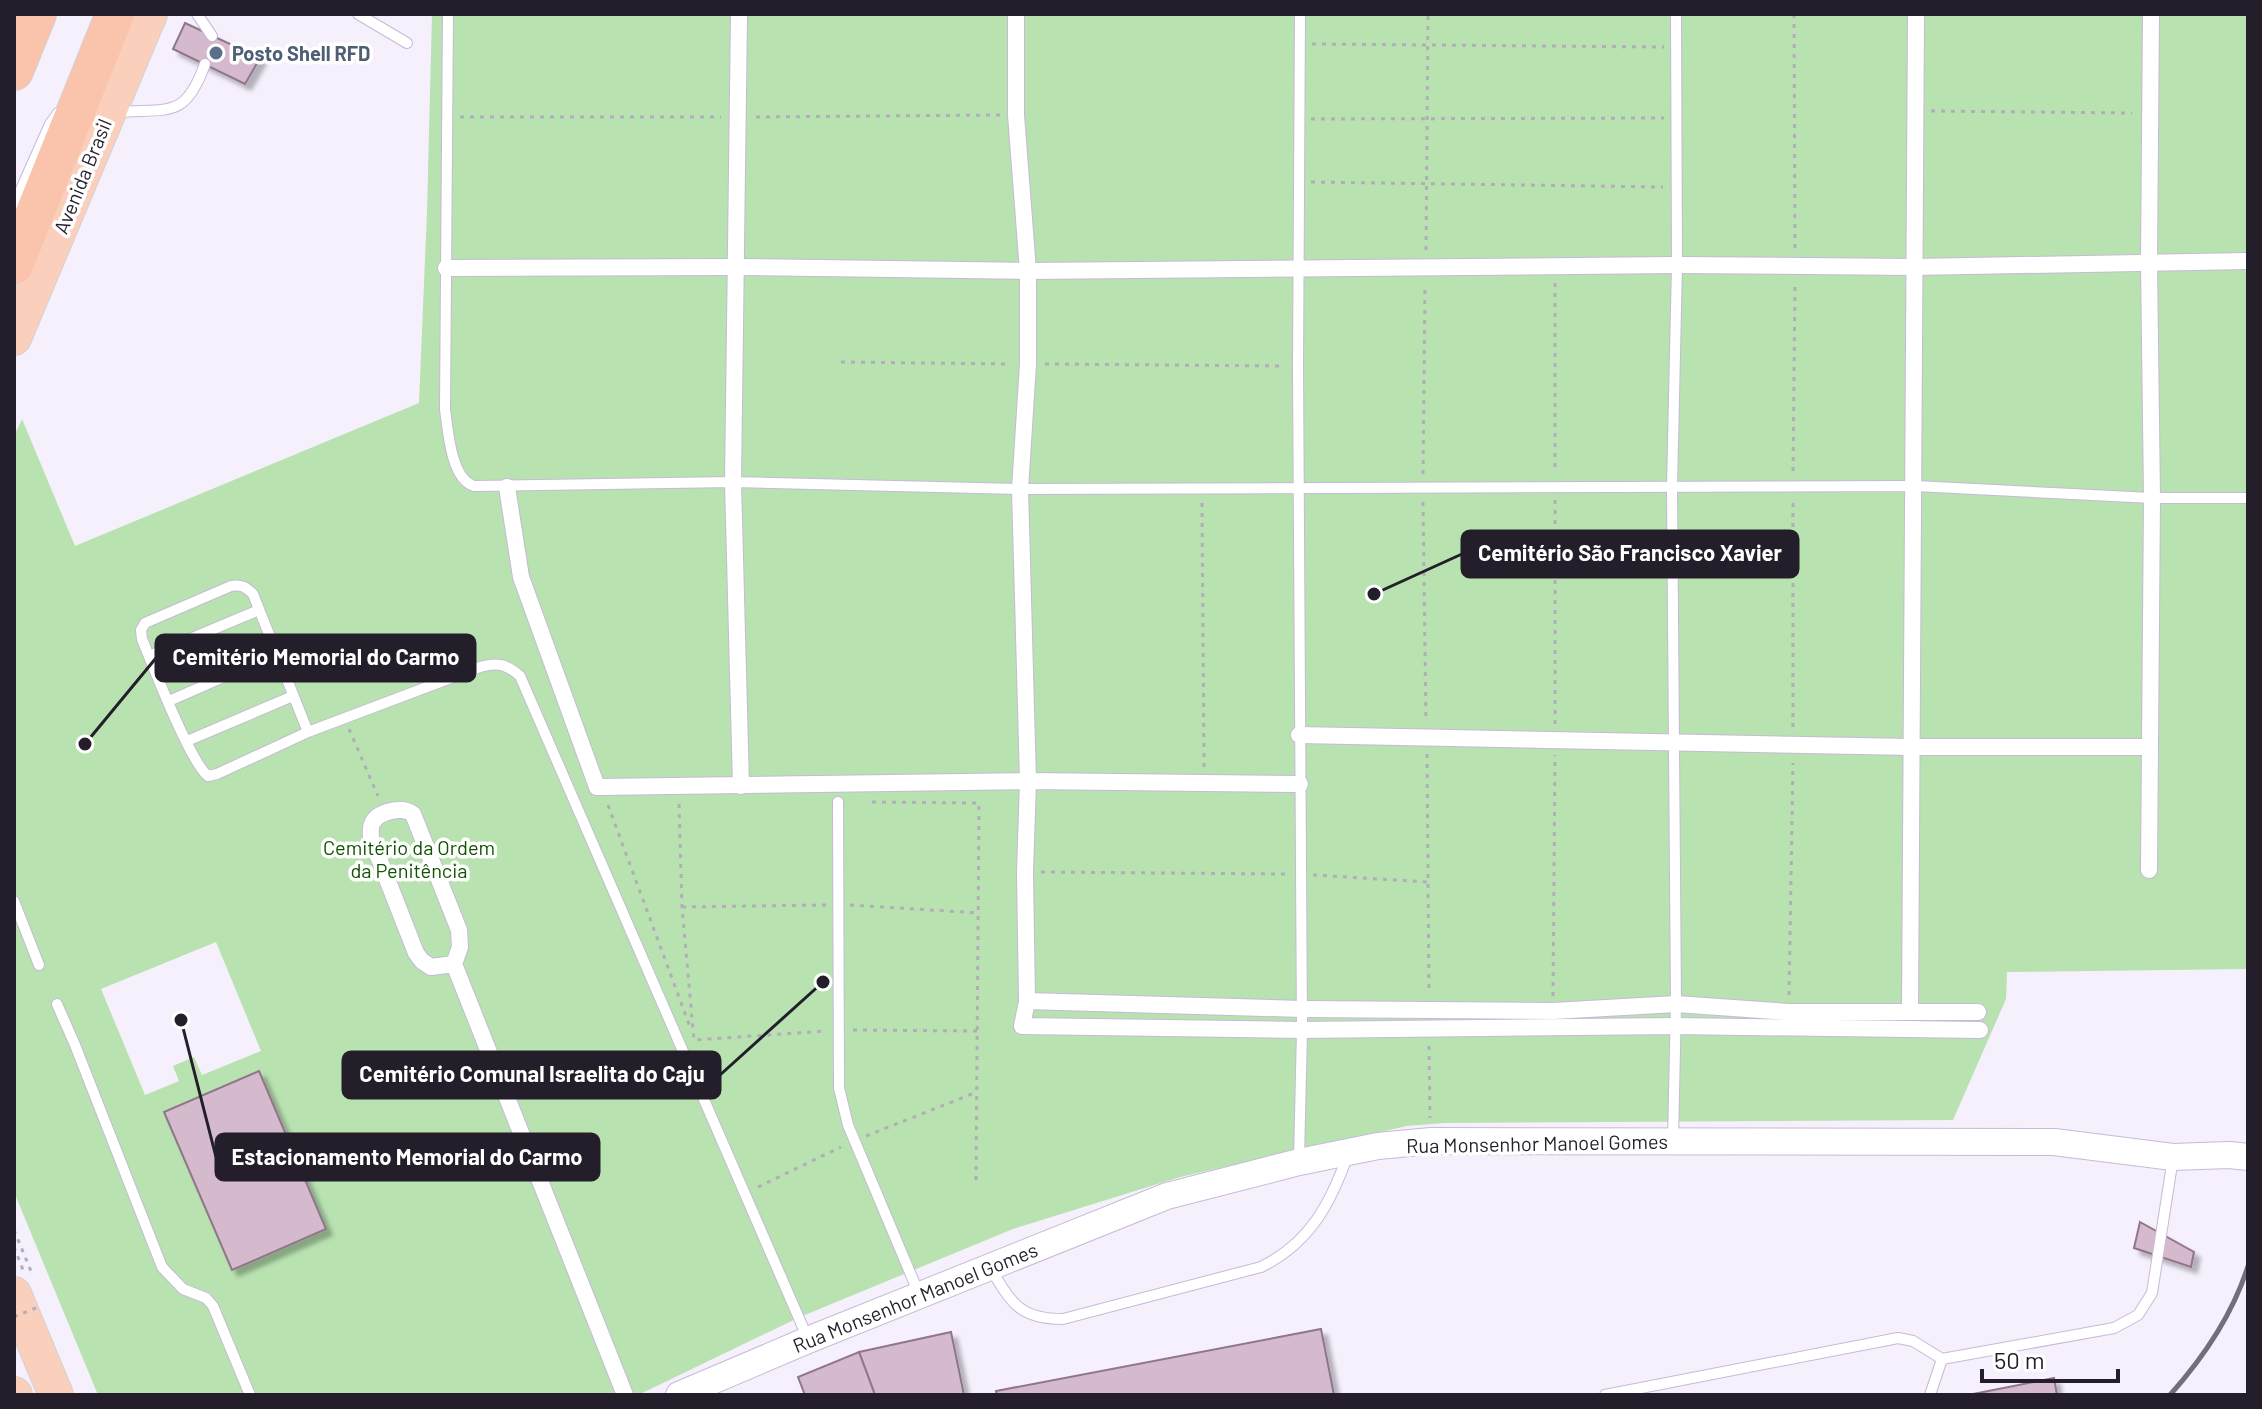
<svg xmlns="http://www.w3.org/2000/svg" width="2262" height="1409" viewBox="0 0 2262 1409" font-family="Barlow,sans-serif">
  <defs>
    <filter id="shadow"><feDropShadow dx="6" dy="6" stdDeviation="2" flood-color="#0004"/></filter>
  </defs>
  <rect width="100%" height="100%" fill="#f5f0fc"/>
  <path fill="#b8e2b0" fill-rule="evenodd" d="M 432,14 L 2248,14 L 2248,969 L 2007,972 L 2006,999 L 1953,1120 L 1444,1123 L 1407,1126 L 1180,1177 L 1013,1229 L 800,1317 L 638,1395 L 98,1395 L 14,1192 L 14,436 L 22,419 L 75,546 L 419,403 L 427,212 ZM 216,942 L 261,1051 L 202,1075 L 194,1057 L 173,1066 L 179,1081 L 145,1095 L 101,989 ZM 258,1071 L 326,1229 L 232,1269 L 164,1112 Z"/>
  <g fill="#d5bace" stroke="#90768a" stroke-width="2" filter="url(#shadow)">
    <polygon points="185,23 260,58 245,84 173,49"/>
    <polygon points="259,1071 326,1229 232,1270 164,1112"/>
    <polygon points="2140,1222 2194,1252 2191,1267 2134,1248"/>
    <polygon points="1321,1329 1334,1395 997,1395 996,1391"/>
    <polygon points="951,1332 964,1395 875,1395 859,1352"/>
    <polygon points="859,1352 875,1395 805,1395 798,1377"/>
    <polygon points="2054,1378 2057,1395 1968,1395"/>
  </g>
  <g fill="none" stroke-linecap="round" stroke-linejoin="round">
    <defs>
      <g id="service">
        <polyline points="197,14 212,36"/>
        <polyline points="358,14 407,43"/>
        <path d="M 448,14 L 445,409 C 448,431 451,479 474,486 L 733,482 L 1020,489 L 1915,486 L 2152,498 L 2248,498"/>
        <path d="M 116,112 C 169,108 185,120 205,64"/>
        <polyline points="14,205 50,124 58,113"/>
        <polyline points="149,656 259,610"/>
        <polyline points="169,701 276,654"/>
        <path d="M 308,732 L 253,594 C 246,587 241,584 231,586 L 145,623 L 141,630 L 142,639 C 153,666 190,762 208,776 L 217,774 L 308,732 L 480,667 C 498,662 506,664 520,676 L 808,1339"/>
        <polyline points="187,741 293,696"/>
        <polyline points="838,802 839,1088 848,1125 919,1294"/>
        <polyline points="14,901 39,965"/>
        <polyline points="57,1004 75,1045 162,1267 183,1289 206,1298 213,1306 250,1395"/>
        <polyline points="1673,1140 1676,1004 1672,487 1677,265 1676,14"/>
        <polyline points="1299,1160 1302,1030 1298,366 1300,14"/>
        <path d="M 991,1269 C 1012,1304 1020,1319 1063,1319 L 1261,1267 C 1310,1243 1331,1203 1348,1154"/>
        <polyline points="1605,1395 1898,1338 1913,1341 1942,1359 2114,1328 2138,1315 2152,1293 2173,1158"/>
        <polyline points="1930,1395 1942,1359"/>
      </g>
      <g id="pedestrian">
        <polyline points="739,14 733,482 741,786"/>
        <polyline points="1016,14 1016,115 1028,271 1028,364 1020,489 1028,781 1025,872 1027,1001 1022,1026 1302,1030 1675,1026 1980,1030"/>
        <polyline points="446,268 737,267 1028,271 1677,265 1914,267 2248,261"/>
        <polyline points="507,487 521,577 597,787 1028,781 1300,784"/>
        <polyline points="1299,735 1912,747 2149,747"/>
        <polyline points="2149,870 2152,498 2149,263 2151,14"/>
        <path d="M 454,964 L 431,967 L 422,961 L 416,953 L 371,838 C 371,834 370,828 372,824 C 377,811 403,806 413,814 L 459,930 L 460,947 L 454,964 L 625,1395"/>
        <polyline points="1027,1001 1302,1009 1553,1011 1676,1004 1789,1012 1978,1012"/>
        <polyline points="1910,1012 1916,14"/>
      </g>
      <polyline id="tertiary" points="679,1395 808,1340 1167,1196 1299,1162 1378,1146 1431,1141 2054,1142 2173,1157 2229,1155 2248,1157"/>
      <g id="trunk">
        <polyline points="14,338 150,14"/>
        <polyline points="14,1294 56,1395"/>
        <polyline points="14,1394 15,1395"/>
      </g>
      <g id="motorway">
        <polyline points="14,71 37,14"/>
        <polyline points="14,265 115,14"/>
      </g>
    </defs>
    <use href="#service" stroke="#c7bad7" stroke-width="12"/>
    <use href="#pedestrian" stroke="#c7bad7" stroke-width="18"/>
    <use href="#tertiary" stroke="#c7bad7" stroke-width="28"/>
    <use href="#trunk" stroke="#d3d2d4" stroke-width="36"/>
    <use href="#motorway" stroke="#d3d2d4" stroke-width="40"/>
    <g stroke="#b2adb9" stroke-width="3" stroke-dasharray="4 6" stroke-linecap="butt">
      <polyline points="1794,14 1795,251"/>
      <polyline points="1312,44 1664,47"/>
      <polyline points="1931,111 2132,113"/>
      <polyline points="460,117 721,117"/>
      <polyline points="756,117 1001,115"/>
      <polyline points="1311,119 1664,118"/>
      <polyline points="1311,182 1663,187"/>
      <polyline points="1426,250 1428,14"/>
      <polyline points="1555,283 1555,472"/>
      <polyline points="841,362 1009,364"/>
      <polyline points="1045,364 1285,366"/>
      <polyline points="1793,471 1795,283"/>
      <polyline points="1423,474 1425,286"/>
      <polyline points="1423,502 1426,722"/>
      <polyline points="1202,503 1204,767"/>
      <polyline points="1555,724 1555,499"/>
      <polyline points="1793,727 1793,499"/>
      <polyline points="349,729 378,796"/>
      <polyline points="1427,754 1429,994"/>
      <polyline points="872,802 979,803 976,1180"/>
      <polyline points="679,804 682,907 694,1040 825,1031"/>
      <polyline points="608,805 690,1027"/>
      <polyline points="1041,872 1286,874"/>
      <polyline points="1313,875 1428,882"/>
      <polyline points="850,905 978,913"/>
      <polyline points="682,907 826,905"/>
      <polyline points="1789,995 1793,763"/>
      <polyline points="1553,996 1555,755"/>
      <polyline points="853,1030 977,1031"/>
      <polyline points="1429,1046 1430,1118"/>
      <polyline points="866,1136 977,1092"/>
      <polyline points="758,1187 841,1147"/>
      <polyline points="14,1230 33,1276"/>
      <polyline points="14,1247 23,1270"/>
    </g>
    <use href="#service" stroke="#fff" stroke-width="10"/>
    <use href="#pedestrian" stroke="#fff" stroke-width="16"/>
    <use href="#tertiary" stroke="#fff" stroke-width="26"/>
    <use href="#trunk" stroke="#facfbc" stroke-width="34"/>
    <use href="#motorway" stroke="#f9c3ac" stroke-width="38"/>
    <path stroke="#736e79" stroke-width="5" d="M 2170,1395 C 2203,1358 2233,1314 2248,1266"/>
    <polyline stroke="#b2adb9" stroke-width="3" stroke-dasharray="4 6" stroke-linecap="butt" points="14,1317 38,1307"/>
  </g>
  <circle fill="#5c6f8a" stroke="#fff" stroke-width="3" cx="216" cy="53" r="8"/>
  <g text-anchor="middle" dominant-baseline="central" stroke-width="7" stroke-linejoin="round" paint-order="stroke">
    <g font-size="20" font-weight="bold" fill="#4e5e75" stroke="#fff" text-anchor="start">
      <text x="232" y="53">Posto Shell RFD</text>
    </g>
    <g font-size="20" fill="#231e29" stroke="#fff">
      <text transform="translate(82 176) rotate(-68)">Avenida Brasil</text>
      <text transform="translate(1537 1143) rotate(-1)">Rua Monsenhor Manoel Gomes</text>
      <text transform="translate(915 1297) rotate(-22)">Rua Monsenhor Manoel Gomes</text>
    </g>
    <g font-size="20" fill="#105300" stroke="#fff">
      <text x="409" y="847">Cemitério da Ordem<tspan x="409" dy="23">da Penitência</tspan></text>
    </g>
  </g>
  <path fill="none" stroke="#231e29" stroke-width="3" d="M1374 594L1462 554M85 744L156 658M823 982L720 1075M181 1020L216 1157"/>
  <g fill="#231e29" stroke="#fff" stroke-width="3">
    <circle cx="1374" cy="594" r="8"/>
    <circle cx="85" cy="744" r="8"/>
    <circle cx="823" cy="982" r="8"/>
    <circle cx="181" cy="1020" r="8"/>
  </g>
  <g fill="#231e29" stroke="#231e29" stroke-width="3">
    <rect x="1462" y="531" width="336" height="46" rx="8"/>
    <rect x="156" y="635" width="319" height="46" rx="8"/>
    <rect x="343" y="1052" width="377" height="46" rx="8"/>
    <rect x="216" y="1134" width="383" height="46" rx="8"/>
  </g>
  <g font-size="22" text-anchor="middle" font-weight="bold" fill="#fff">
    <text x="1630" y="561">Cemitério São Francisco Xavier</text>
    <text x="316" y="665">Cemitério Memorial do Carmo</text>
    <text x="532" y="1082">Cemitério Comunal Israelita do Caju</text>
    <text x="407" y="1165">Estacionamento Memorial do Carmo</text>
  </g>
  <rect width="2262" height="1409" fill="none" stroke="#231e29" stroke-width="32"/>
  <path d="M1982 1369v12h136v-12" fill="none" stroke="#231e29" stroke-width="4"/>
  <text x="1994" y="1369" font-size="24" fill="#231e29" stroke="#ffffff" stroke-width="6" paint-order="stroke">50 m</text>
</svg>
